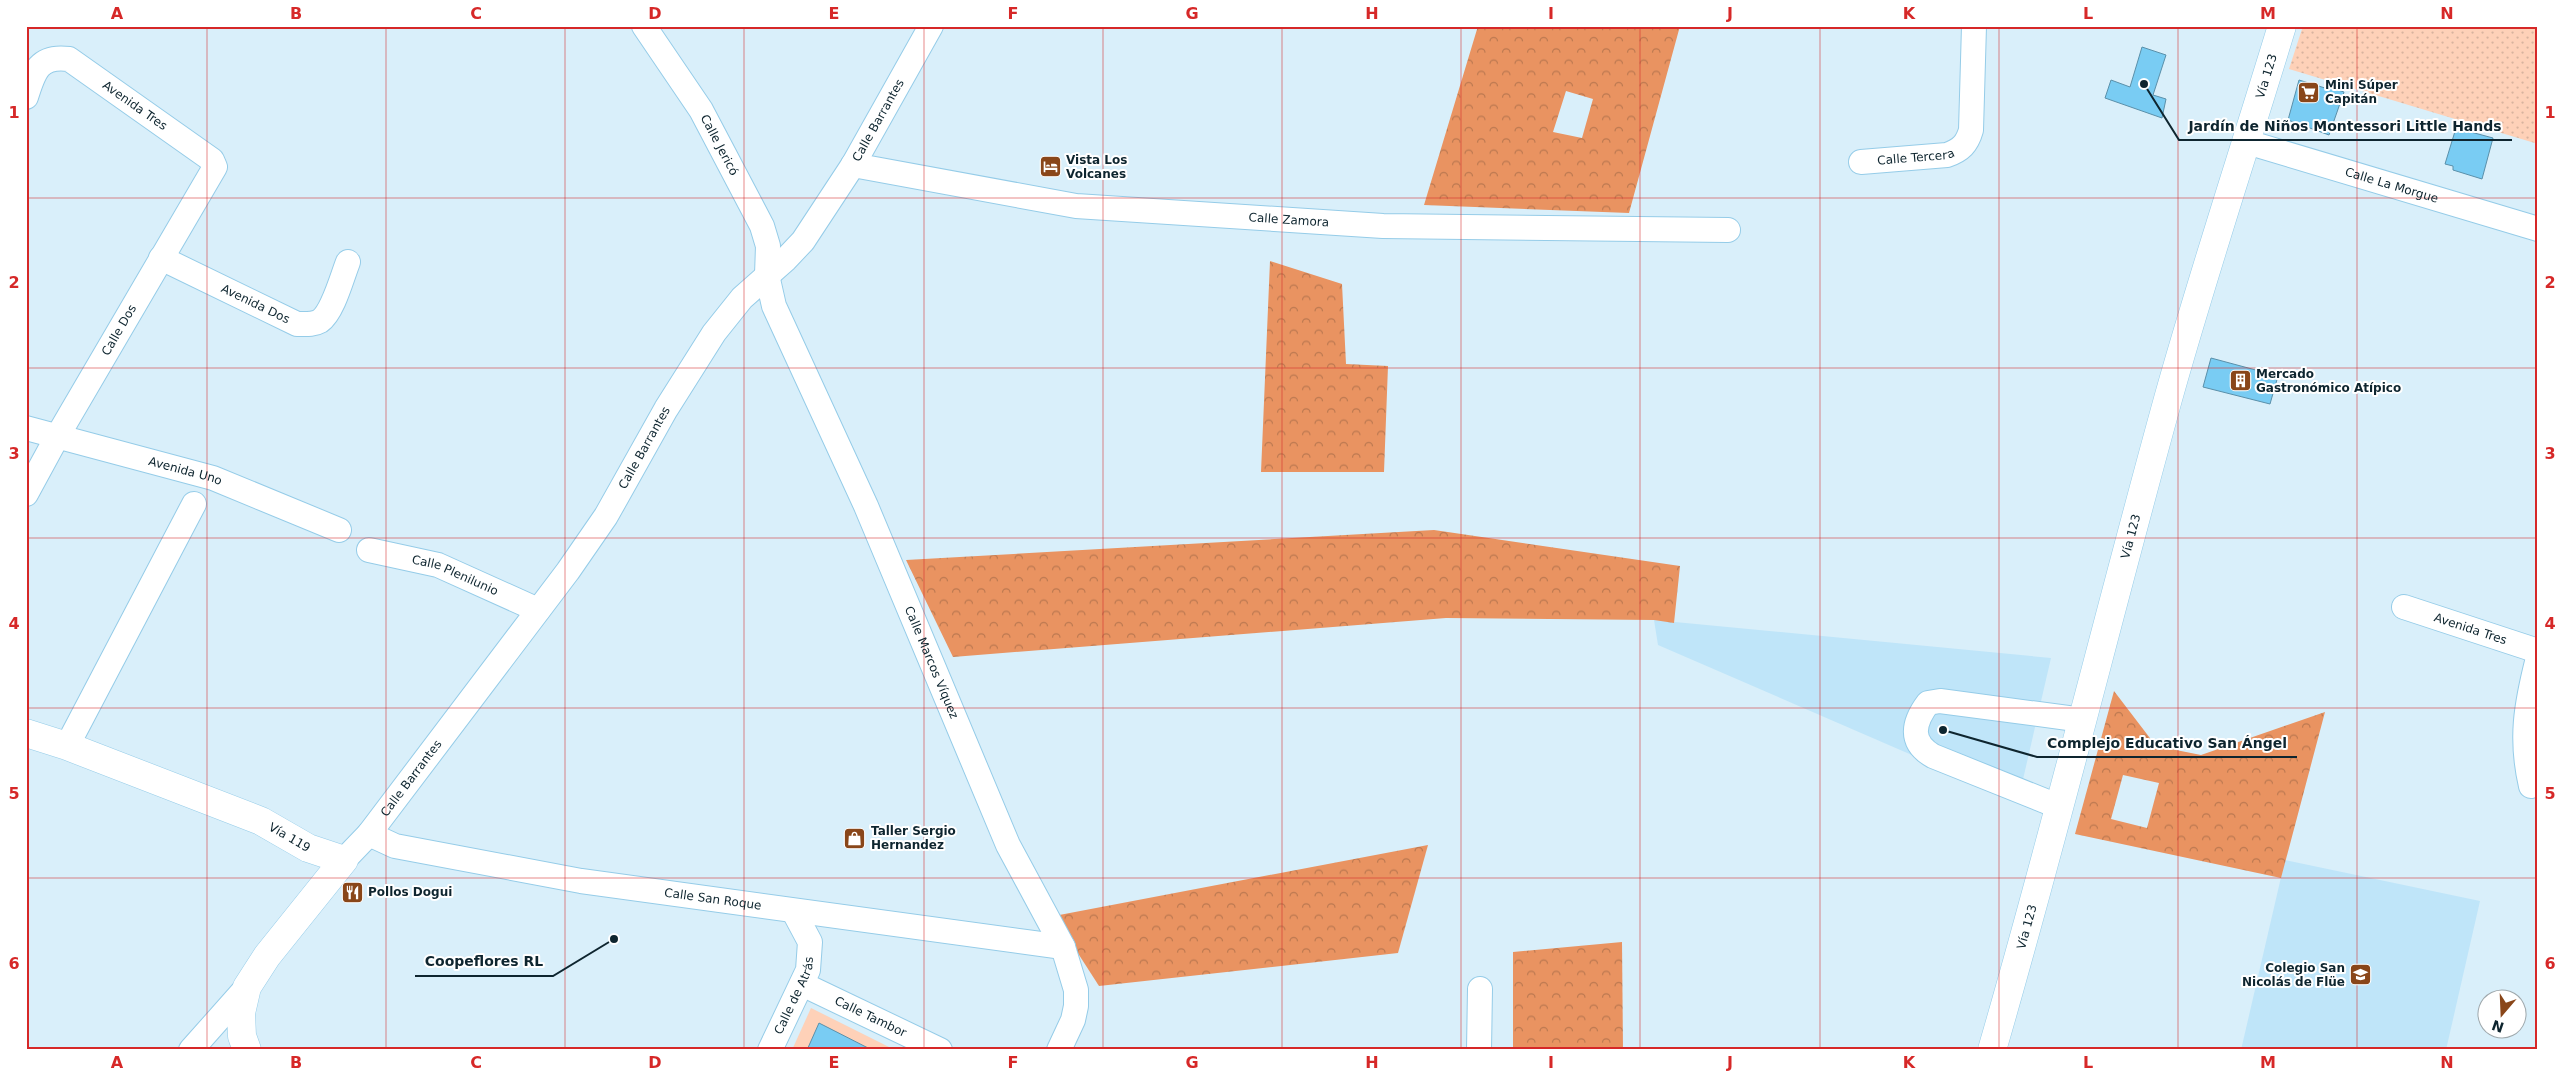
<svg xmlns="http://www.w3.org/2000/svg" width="2564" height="1076" viewBox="0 0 2564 1076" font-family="'DejaVu Sans',sans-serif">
  <defs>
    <pattern id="grass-dots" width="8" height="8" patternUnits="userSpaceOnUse" patternTransform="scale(1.25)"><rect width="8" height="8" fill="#fed1b8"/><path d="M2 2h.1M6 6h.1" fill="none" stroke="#d8b39e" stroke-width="1.8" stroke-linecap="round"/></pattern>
    <pattern id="forest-crowns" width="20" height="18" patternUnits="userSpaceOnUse" patternTransform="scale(1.25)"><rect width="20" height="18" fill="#e99361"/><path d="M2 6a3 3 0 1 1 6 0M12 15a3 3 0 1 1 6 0" fill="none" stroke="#bb7850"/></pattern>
  </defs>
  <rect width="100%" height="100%" fill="#d9effa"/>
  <g fill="#bfe5f9">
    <polygon points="1654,620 2051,658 2018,801 1658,645"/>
    <polygon points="2285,860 2480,901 2446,1050 2241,1050"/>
  </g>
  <polygon fill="url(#grass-dots)" points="2303,26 2538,26 2538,144 2289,69"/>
  <g fill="url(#forest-crowns)" fill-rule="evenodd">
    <path d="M 1478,26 L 1680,26 L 1629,213 L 1424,205 ZM 1566,91 L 1593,99 L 1582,138 L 1553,132 Z"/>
    <polygon points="1270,261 1342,284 1346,364 1388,366 1384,472 1261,472"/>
    <polygon points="1434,530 1680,566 1674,623 1654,620 1446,618 953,657 906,560"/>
    <path d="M 2114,691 L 2156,746 L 2201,755 L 2325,712 L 2281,878 L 2075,834 ZM 2123,775 L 2159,783 L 2147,828 L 2111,819 Z"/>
    <polygon points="1428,845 1398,953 1099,986 1054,916"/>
    <polygon points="1622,942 1623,1050 1513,1050 1513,952"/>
  </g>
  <polygon fill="#fed1b8" points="811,1008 895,1050 792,1050"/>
  <g fill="#79ccf3" stroke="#5a90aa">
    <polygon points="2142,47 2166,55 2153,95 2166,99 2162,118 2105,98 2111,80 2130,87"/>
    <polygon points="2299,80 2325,88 2326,86 2344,92 2329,135 2288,120"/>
    <polygon points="2456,128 2493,138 2482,179 2453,170 2453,166 2445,164"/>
    <polygon points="2211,358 2278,376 2270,404 2203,387"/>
    <polygon points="819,1023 872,1050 807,1050"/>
  </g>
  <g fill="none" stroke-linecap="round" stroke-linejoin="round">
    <defs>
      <g id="minor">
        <path id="s1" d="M 644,26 L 701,110 L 762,226 L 768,246 L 767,275 L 774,306 L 866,506 L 1008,845 L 1063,947 L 1076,990 L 1076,1006 L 1073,1020 L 1059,1050"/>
        <path id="s2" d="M 26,97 C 34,71 39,55 69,59 L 212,160 L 215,167 L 57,437 L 26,494"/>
        <path id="s3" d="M 2247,142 L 2538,229"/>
        <path id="s4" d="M 1861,162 L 1947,155 C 1961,150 1967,144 1971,130 L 1974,26"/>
        <path id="s5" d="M 853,165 L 1076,206 L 1383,226 L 1728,230"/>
        <path id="s6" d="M 161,258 L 297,324 C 305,324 313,325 320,321 C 333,312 342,277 348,262"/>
        <path id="s7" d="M 26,428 L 213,478 L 339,530"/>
        <path id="s8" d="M 369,550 L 438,565 L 538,610"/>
        <path id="s9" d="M 2404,607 L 2538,651"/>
        <polyline points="67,746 194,504"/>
        <path d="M 2531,786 C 2520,739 2526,705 2538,658"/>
        <path d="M 2060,807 L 1933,756 C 1909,742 1913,723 1928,703 L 1940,701 L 2083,720"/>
        <path id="s10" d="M 369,834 L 395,846 L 581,881 L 1063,947"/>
        <path id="s11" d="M 344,860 L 369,834 L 568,571 L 606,516 L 666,409 L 714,333 L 742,298 L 785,260 L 803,241 L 853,165 L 931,26"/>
        <path id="s12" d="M 802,984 L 940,1050"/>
        <polyline points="191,1050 247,987"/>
        <path id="s13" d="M 770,1050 L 808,970 L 810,942 L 794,912"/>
        <polyline points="1479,1050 1480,989"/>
      </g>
      <g id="major">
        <path id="s14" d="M 26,733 L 67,746 L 261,821 L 308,848 L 344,860 L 267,956 L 247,987 L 241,1013 L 242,1036 L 247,1050"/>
        <path id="s15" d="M 1992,1050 C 2055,834 2108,616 2168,399 C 2203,274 2244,151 2282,26"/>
      </g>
    </defs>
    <use href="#minor" stroke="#95cce8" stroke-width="26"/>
    <use href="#major" stroke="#95cce8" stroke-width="29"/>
    <use href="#minor" stroke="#fff" stroke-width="24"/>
    <use href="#major" stroke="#fff" stroke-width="28"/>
  </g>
  <path fill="none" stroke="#d62828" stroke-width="1" stroke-opacity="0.55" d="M 207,26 L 207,1050M 386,26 L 386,1050M 565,26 L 565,1050M 744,26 L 744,1050M 924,26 L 924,1050M 1103,26 L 1103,1050M 1282,26 L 1282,1050M 1461,26 L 1461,1050M 1640,26 L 1640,1050M 1820,26 L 1820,1050M 1999,26 L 1999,1050M 2178,26 L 2178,1050M 2357,26 L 2357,1050M 26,198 L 2538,198M 26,368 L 2538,368M 26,538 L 2538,538M 26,708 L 2538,708M 26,878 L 2538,878"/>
  <defs>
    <symbol id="supermarket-square" viewBox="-11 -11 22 22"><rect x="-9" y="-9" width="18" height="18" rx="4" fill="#894619" stroke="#fff"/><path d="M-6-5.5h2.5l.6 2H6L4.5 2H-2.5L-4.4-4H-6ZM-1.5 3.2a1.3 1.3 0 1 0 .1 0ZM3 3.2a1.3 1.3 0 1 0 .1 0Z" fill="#fff"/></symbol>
    <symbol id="hotel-square" viewBox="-11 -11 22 22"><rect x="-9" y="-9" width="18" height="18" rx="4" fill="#894619" stroke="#fff"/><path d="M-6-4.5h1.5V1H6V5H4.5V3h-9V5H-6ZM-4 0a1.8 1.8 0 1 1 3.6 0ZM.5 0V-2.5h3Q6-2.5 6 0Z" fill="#fff"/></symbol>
    <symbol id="building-square" viewBox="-11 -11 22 22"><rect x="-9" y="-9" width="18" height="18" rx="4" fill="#894619" stroke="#fff"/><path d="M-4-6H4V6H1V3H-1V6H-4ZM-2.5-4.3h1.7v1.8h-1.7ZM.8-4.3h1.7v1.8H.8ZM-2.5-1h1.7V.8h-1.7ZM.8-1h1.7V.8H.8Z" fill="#fff"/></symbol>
    <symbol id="shop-square" viewBox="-11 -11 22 22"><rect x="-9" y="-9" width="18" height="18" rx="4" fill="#894619" stroke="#fff"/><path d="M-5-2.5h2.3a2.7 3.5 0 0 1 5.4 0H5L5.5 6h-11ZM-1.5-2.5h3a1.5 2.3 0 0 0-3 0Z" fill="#fff"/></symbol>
    <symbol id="restaurant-square" viewBox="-11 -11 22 22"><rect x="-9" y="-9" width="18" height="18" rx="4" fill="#894619" stroke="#fff"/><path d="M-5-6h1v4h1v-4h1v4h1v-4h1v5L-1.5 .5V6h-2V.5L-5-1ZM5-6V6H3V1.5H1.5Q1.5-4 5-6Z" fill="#fff"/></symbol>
    <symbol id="school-square" viewBox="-11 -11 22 22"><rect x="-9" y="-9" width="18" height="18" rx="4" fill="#894619" stroke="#fff"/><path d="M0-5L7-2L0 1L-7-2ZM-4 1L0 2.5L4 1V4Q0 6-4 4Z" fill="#fff"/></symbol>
  </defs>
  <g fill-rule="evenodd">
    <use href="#supermarket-square" x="2296" y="80" width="25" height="25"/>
    <use href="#hotel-square" x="1038" y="154" width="25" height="25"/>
    <use href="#building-square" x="2228" y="368" width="25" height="25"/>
    <use href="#shop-square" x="842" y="826" width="25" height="25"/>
    <use href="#restaurant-square" x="340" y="880" width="25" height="25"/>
    <use href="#school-square" x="2348" y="962" width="25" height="25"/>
  </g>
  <g text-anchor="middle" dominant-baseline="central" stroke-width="4" stroke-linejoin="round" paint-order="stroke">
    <g font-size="12" fill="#0e252f" stroke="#fff">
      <text stroke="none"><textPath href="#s15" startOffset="1012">Vía 123</textPath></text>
      <text stroke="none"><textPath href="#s2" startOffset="146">Avenida Tres</textPath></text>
      <text stroke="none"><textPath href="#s11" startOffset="916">Calle Barrantes</textPath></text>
      <text stroke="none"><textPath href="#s1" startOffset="141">Calle Jericó</textPath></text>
      <text stroke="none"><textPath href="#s4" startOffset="55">Calle Tercera</textPath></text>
      <text stroke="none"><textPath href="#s3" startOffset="151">Calle La Morgue</textPath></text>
      <text stroke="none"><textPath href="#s5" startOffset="440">Calle Zamora</textPath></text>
      <text stroke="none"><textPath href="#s6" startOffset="105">Avenida Dos</textPath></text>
      <text transform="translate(119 330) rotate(-60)">Calle Dos</text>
      <text stroke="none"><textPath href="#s11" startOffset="511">Calle Barrantes</textPath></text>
      <text stroke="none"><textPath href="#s7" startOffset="165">Avenida Uno</textPath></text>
      <text stroke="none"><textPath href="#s15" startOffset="532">Vía 123</textPath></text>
      <text stroke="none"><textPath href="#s8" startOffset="90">Calle Plenilunio</textPath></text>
      <text stroke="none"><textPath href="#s9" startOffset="70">Avenida Tres</textPath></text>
      <text stroke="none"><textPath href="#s1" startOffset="704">Calle Marcos Víquez</textPath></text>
      <text stroke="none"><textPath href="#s11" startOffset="106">Calle Barrantes</textPath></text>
      <text stroke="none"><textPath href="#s14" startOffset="284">Vía 119</textPath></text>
      <text stroke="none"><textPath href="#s10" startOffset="351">Calle San Roque</textPath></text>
      <text stroke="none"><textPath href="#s15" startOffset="128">Vía 123</textPath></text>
      <text stroke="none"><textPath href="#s13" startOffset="60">Calle de Atrás</textPath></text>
      <text stroke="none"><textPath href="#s12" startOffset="76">Calle Tambor</textPath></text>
    </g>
    <g font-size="12" font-weight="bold" fill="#0e252f" stroke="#fff" text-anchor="start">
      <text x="2325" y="85">Mini Súper<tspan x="2325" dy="14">Capitán</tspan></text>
      <text x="1066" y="160">Vista Los<tspan x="1066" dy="14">Volcanes</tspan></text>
      <text x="2256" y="374">Mercado<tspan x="2256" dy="14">Gastronómico Atípico</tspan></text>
      <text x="871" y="831">Taller Sergio<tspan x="871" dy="14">Hernandez</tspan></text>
      <text x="368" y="892">Pollos Dogui</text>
      <text x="2345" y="968" text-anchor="end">Colegio San<tspan x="2345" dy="14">Nicolás de Flüe</tspan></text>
    </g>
  </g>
  <path fill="none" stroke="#0e252f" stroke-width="2" d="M2144 84L2179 140H2512M1943 730L2037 757H2297M614 939L553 976H415"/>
  <g fill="#0e252f" stroke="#fff" stroke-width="2">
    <circle cx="2144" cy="84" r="5"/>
    <circle cx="1943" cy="730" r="5"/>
    <circle cx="614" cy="939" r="5"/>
  </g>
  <g font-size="14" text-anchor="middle" font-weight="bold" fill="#0e252f" stroke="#fff" stroke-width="4" stroke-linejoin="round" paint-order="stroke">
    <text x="2345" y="131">Jardín de Niños Montessori Little Hands</text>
    <text x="2167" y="748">Complejo Educativo San Ángel</text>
    <text x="484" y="966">Coopeflores RL</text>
  </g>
  <rect width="2564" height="1076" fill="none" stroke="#ffffff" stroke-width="55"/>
  <g transform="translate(2502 1014) rotate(199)"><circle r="24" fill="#ffffff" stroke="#9fa8ac"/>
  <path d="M0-4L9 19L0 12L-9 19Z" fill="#894619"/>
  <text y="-8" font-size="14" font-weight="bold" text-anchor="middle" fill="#0e252f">N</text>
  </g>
  <rect x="28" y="28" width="2508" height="1020" fill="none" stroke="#d62828" stroke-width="2"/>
  <g font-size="16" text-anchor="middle" font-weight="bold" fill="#d62828">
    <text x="117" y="19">A</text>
    <text x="296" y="19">B</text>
    <text x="476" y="19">C</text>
    <text x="655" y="19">D</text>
    <text x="834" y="19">E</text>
    <text x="1013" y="19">F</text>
    <text x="1192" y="19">G</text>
    <text x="1372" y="19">H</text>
    <text x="1551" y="19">I</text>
    <text x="1730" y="19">J</text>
    <text x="1909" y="19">K</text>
    <text x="2088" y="19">L</text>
    <text x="2268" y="19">M</text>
    <text x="2447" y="19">N</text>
    <text x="14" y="118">1</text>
    <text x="2550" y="118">1</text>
    <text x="14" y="288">2</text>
    <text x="2550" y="288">2</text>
    <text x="14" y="459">3</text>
    <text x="2550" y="459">3</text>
    <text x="14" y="629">4</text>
    <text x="2550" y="629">4</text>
    <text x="14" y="799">5</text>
    <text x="2550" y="799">5</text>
    <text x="14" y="969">6</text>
    <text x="2550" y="969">6</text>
    <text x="117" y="1068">A</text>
    <text x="296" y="1068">B</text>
    <text x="476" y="1068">C</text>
    <text x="655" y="1068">D</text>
    <text x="834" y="1068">E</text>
    <text x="1013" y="1068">F</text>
    <text x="1192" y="1068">G</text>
    <text x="1372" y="1068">H</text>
    <text x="1551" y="1068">I</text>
    <text x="1730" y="1068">J</text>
    <text x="1909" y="1068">K</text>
    <text x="2088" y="1068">L</text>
    <text x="2268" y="1068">M</text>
    <text x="2447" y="1068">N</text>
  </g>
</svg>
